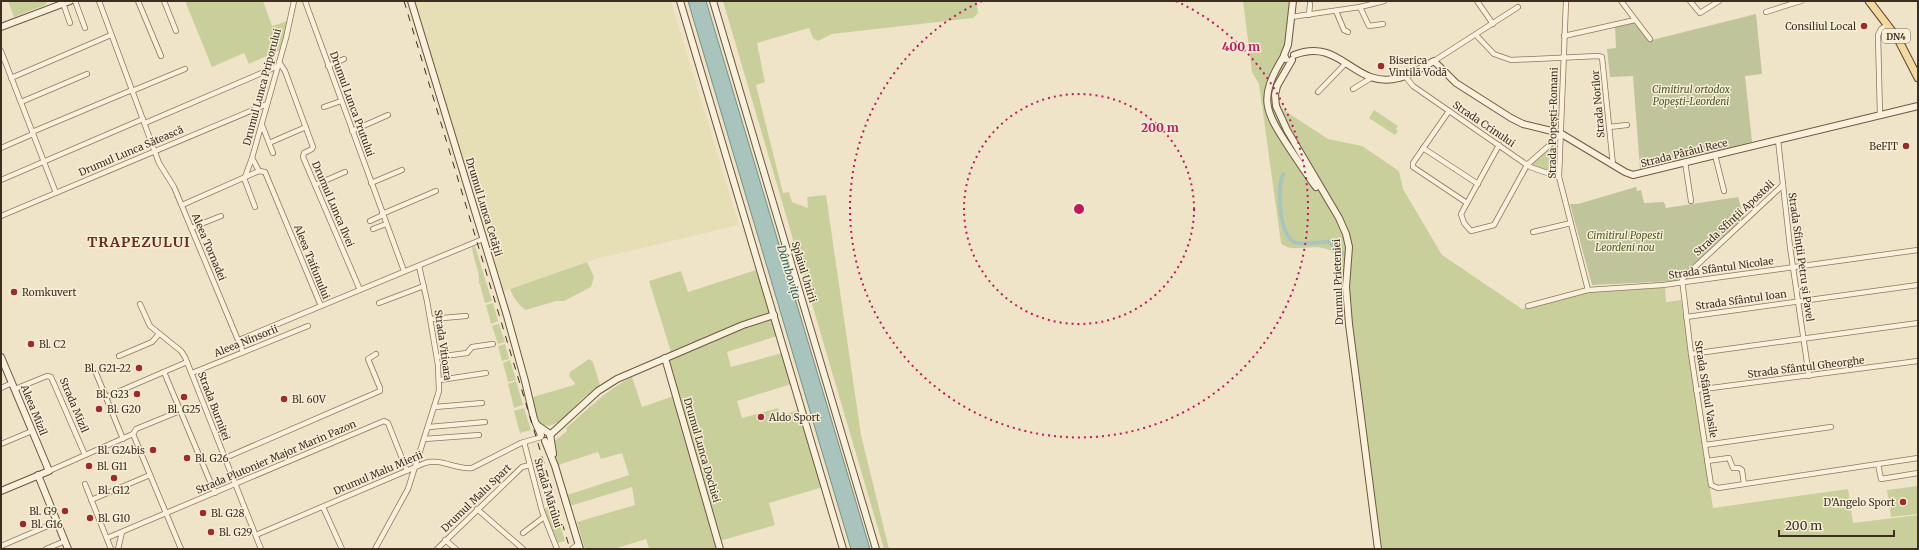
<svg xmlns="http://www.w3.org/2000/svg" width="1919" height="550" viewBox="0 0 1919 550" font-family="Merriweather,serif">
  <rect width="100%" height="100%" fill="#f0e4c8"/>
  <polygon fill="#e6deb5" points="414,1 671,1 739,225 595,259 503,291"/>
  <g fill="#c9cf9b">
    <polygon points="8,1 48,1 45,5 14,17"/>
    <polygon points="185,1 263,1 272,26 288,21 280,50 249,64 244,53 212,67"/>
    <polygon points="723,1 976,1 978,13 973,18 832,34 818,41 813,38 809,28 757,43 765,82 756,85 783,193 789,192 792,202 808,208 807,197 826,195 861,435 889,549 884,549"/>
    <path d="M 1243,1 L 1292,1 C 1290,16 1291,51 1278,59 L 1282,64 L 1295,59 L 1280,90 L 1279,100 L 1282,109 L 1328,139 L 1362,146 L 1399,171 L 1403,189 L 1442,255 L 1522,309 L 1591,291 L 1665,286 L 1666,302 L 1681,300 L 1713,508 L 1848,489 L 1853,523 L 1918,515 L 1918,549 L 1374,549 L 1355,394 L 1335,254 C 1319,239 1293,256 1281,243 L 1259,84 L 1252,72 Z"/>
    <polygon points="1374,110 1398,126 1396,129 1398,131 1395,135 1369,118"/>
    <polygon points="1557,142 1556,173 1533,166 1533,163"/>
    <path d="M 475,246 L 486,282 L 479,284 C 480,270 473,260 472,247 Z"/>
    <path d="M 587,262 L 594,277 L 591,287 L 564,301 L 556,301 L 526,310 C 519,306 513,297 510,289 Z"/>
    <path d="M 756,270 L 777,336 L 727,352 L 731,367 L 782,353 L 791,384 L 737,401 L 742,418 L 778,408 L 780,415 L 771,418 L 799,410 L 823,487 L 769,503 L 775,525 L 716,542 L 718,549 L 646,549 L 649,548 L 646,539 L 614,549 L 585,549 L 577,522 L 635,505 L 632,487 L 570,506 L 567,495 L 629,475 L 622,453 L 601,459 L 598,452 L 558,465 L 553,442 L 567,431 L 566,428 C 587,410 606,390 632,377 L 642,407 L 679,394 L 670,363 L 670,349 L 649,281 L 681,271 L 688,292 Z"/>
    <polygon points="486,282 492,301 485,303 480,284"/>
    <polygon points="493,303 498,321 491,324 486,305"/>
    <polygon points="499,324 505,342 498,344 492,326"/>
    <polygon points="505,344 509,359 502,361 498,346"/>
    <polygon points="589,359 593,362 600,385 582,399 561,421 549,426 541,424 534,411 533,397 574,385 575,383 569,376 570,372"/>
    <polygon points="510,360 516,380 508,382 503,363"/>
    <polygon points="516,381 523,405 514,408 508,384"/>
    <polygon points="524,408 531,430 520,433 514,411"/>
    <polygon points="1918,486 1918,514 1891,517 1887,490"/>
    <polygon points="554,506 565,541 557,543 544,509"/>
  </g>
  <g fill="#bfc49a">
    <polygon points="1756,14 1762,74 1745,76 1752,142 1640,169 1633,76 1610,77 1607,49 1616,48 1615,26 1634,22 1648,41"/>
    <polygon points="1636,187 1637,191 1641,190 1644,203 1664,202 1666,208 1738,197 1744,218 1676,281 1592,285 1570,204 1578,204"/>
  </g>
  <polygon fill="#a9c4bc" stroke="#6f938a" points="688,1 706,1 870,549 851,549"/>
  <g fill="none" stroke-linecap="round" stroke-linejoin="round">
    <path stroke="#a9c4bc" stroke-width="4" d="M 1283,174 C 1277,189 1279,234 1294,242 C 1301,246 1320,241 1329,242 L 1343,254"/>
    <defs>
      <g id="street">
        <polyline points="75,1 85,28"/>
        <polyline points="99,1 159,163 174,187 243,352"/>
        <polyline points="138,1 161,56"/>
        <polyline points="164,1 176,31"/>
        <polyline points="305,1 404,271"/>
        <polyline points="1477,1 1493,24"/>
        <polyline points="1566,1 1559,177 1588,290"/>
        <polyline points="1621,1 1650,39"/>
        <polyline points="1690,1 1700,13 1719,1"/>
        <polyline points="63,3 70,23"/>
        <polyline points="1360,7 1369,26 1383,24"/>
        <polyline points="1336,11 1344,30 1348,32"/>
        <polyline points="1766,12 1801,1"/>
        <polyline points="1309,15 1310,4"/>
        <polyline points="1291,17 1360,7 1384,1"/>
        <polyline points="1476,35 1494,54 1511,60 1598,56 1602,57 1613,165"/>
        <polyline points="1564,36 1635,20"/>
        <polyline points="1,51 56,193"/>
        <polyline points="1434,61 1518,7"/>
        <polyline points="279,62 285,71 313,147 312,149 304,153 303,157 360,290"/>
        <polyline points="328,66 344,59"/>
        <polyline points="1405,76 1413,86 1530,167 1559,177"/>
        <polyline points="11,78 111,35"/>
        <polyline points="1353,89 1371,78"/>
        <polyline points="132,91 185,69"/>
        <polyline points="1318,92 1346,63"/>
        <polyline points="21,102 87,74"/>
        <polyline points="324,107 341,101"/>
        <polyline points="1449,111 1413,163 1413,167 1467,203"/>
        <polyline points="1880,115 1878,35 1881,29 1888,24"/>
        <polyline points="145,123 278,66"/>
        <polyline points="262,125 273,153"/>
        <polyline points="1609,127 1627,125"/>
        <polyline points="352,131 388,115"/>
        <polyline points="32,132 132,90"/>
        <polyline points="1778,140 1790,247 1809,376"/>
        <polyline points="269,143 306,127"/>
        <polyline points="1499,145 1461,214 1464,223 1471,231 1494,225 1527,165 1553,142 1560,133"/>
        <polyline points="1,148 33,134"/>
        <polyline points="1423,148 1478,184"/>
        <polyline points="1715,155 1724,191"/>
        <polyline points="252,158 259,171"/>
        <polyline points="1685,162 1691,201"/>
        <polyline points="245,177 252,158 286,38 294,1"/>
        <polyline points="244,178 255,207"/>
        <polyline points="1,180 143,119"/>
        <polyline points="371,183 402,170"/>
        <polyline points="315,185 345,172"/>
        <polyline points="1783,185 1682,279 1691,354 1711,485 1718,488 1918,458"/>
        <polyline points="182,205 259,171 265,172 321,306"/>
        <polyline points="382,214 436,191"/>
        <polyline points="1,216 267,104"/>
        <polyline points="370,221 383,215"/>
        <polyline points="191,228 221,216"/>
        <polyline points="373,229 386,224"/>
        <polyline points="1533,232 1571,223"/>
        <polyline points="379,303 424,286"/>
        <polyline points="140,304 150,326 181,351 185,357 261,549"/>
        <polyline points="1528,306 1588,290 1663,285 1918,250"/>
        <polyline points="1686,317 1918,285"/>
        <polyline points="431,319 466,316"/>
        <polyline points="239,340 483,239"/>
        <polyline points="1691,354 1918,323"/>
        <polyline points="119,356 152,342 159,334"/>
        <polyline points="437,357 467,353 472,347 493,344"/>
        <polyline points="164,372 215,493"/>
        <polyline points="96,373 123,439"/>
        <polyline points="192,373 308,326"/>
        <polyline points="440,380 486,373"/>
        <polyline points="1,388 12,383"/>
        <polyline points="15,389 47,376 51,377 85,455"/>
        <polyline points="1696,390 1918,361"/>
        <polyline points="106,397 187,362"/>
        <polyline points="435,407 482,403"/>
        <polyline points="429,427 485,422"/>
        <polyline points="133,434 181,549"/>
        <polyline points="424,439 479,435"/>
        <polyline points="524,442 542,511 557,549"/>
        <polyline points="1,444 32,431"/>
        <polyline points="1705,445 1831,427"/>
        <polyline points="225,458 380,391 380,388 368,359 376,354"/>
        <polyline points="1707,461 1729,458 1733,468 1739,468 1742,470 1744,484"/>
        <polyline points="1878,464 1881,479 1918,473"/>
        <polyline points="49,471 133,434 136,429 180,411"/>
        <polyline points="85,484 111,549"/>
        <polyline points="91,500 150,475"/>
        <polyline points="323,507 342,549"/>
        <polyline points="477,509 523,549"/>
        <polyline points="523,533 544,517"/>
        <path d="M 256,535 L 425,463 C 442,458 455,470 472,468 L 521,443 L 541,437"/>
        <polyline points="107,538 384,421 388,423 407,471"/>
        <polyline points="445,540 456,549"/>
        <polyline points="1,546 57,522"/>
        <polyline points="46,549 65,541"/>
        <polyline points="118,549 122,532"/>
        <polyline points="375,549 408,489 439,391 438,365 427,301 419,266"/>
        <polyline points="437,549 522,467 530,465"/>
        <polyline points="572,549 578,544"/>
      </g>
      <g id="secondary">
        <polyline points="411,1 507,316 525,381 534,419 541,435"/>
        <polyline points="680,1 843,549"/>
        <polyline points="713,1 876,549"/>
        <polyline points="1,27 70,1"/>
        <path d="M 1294,55 C 1342,36 1353,90 1399,78 C 1412,75 1423,67 1434,61 L 1456,83 L 1511,118 L 1523,124 L 1560,133 L 1625,172 L 1633,175 L 1918,106"/>
        <path d="M 1284,56 C 1258,98 1264,110 1290,149 C 1298,161 1307,175 1316,187"/>
        <polyline points="1286,59 1284,55 1288,45 1293,1"/>
        <polyline points="1292,60 1277,86 1275,95 1276,106 1287,130 1339,218 1346,234 1349,247 1346,287 1349,324 1378,549"/>
        <polyline points="1,357 49,471 1,491"/>
        <polyline points="665,358 720,549"/>
        <polyline points="537,425 550,434 553,454"/>
        <polyline points="550,435 598,391 617,379 743,325 774,315"/>
        <polyline points="545,441 555,466 580,549"/>
        <polyline points="38,475 68,549"/>
      </g>
      <polyline id="primary" points="1869,1 1898,39 1918,78"/>
    </defs>
    <use href="#street" stroke="#8d765c" stroke-width="6"/>
    <use href="#secondary" stroke="#6f573f" stroke-width="8"/>
    <use href="#primary" stroke="#5b4430" stroke-width="9"/>
    <use href="#street" stroke="#faf1dc" stroke-width="4.5"/>
    <use href="#secondary" stroke="#faf1dc" stroke-width="6"/>
    <use href="#primary" stroke="#f3d9a0" stroke-width="7"/>
    <polyline stroke="#3d2e20" stroke-width="1" stroke-dasharray="7 7" stroke-linecap="butt" points="404,1 570,549"/>
  </g>
  <g fill="none" stroke="#c2185b" stroke-width="2" stroke-dasharray="2 4">
    <circle cx="1079" cy="209" r="115"/>
    <path d="M1176 1A229 229 0 1 1 982 1"/>
  </g>
  <g fill="#9e2a2b" stroke="#f7eed8" stroke-width="1.5">
    <circle cx="1864" cy="26" r="4"/>
    <circle cx="1381" cy="66" r="4"/>
    <circle cx="1906" cy="146" r="4"/>
    <circle cx="14" cy="292" r="4"/>
    <circle cx="31" cy="344" r="4"/>
    <circle cx="139" cy="368" r="4"/>
    <circle cx="137" cy="394" r="4"/>
    <circle cx="184" cy="397" r="4"/>
    <circle cx="284" cy="399" r="4"/>
    <circle cx="99" cy="409" r="4"/>
    <circle cx="761" cy="417" r="4"/>
    <circle cx="153" cy="450" r="4"/>
    <circle cx="187" cy="458" r="4"/>
    <circle cx="89" cy="466" r="4"/>
    <circle cx="114" cy="478" r="4"/>
    <circle cx="1903" cy="502" r="4"/>
    <circle cx="65" cy="511" r="4"/>
    <circle cx="203" cy="513" r="4"/>
    <circle cx="90" cy="518" r="4"/>
    <circle cx="23" cy="524" r="4"/>
    <circle cx="211" cy="532" r="4"/>
  </g>
  <g text-anchor="middle" dominant-baseline="central" stroke-width="3" stroke-linejoin="round" paint-order="stroke">
    <rect fill="#f7eed8" stroke="#756857" stroke-width="1" x="1882" y="29" width="28" height="14" rx="3"/>
    <g font-size="9" font-weight="bold" fill="#3d2e20">
      <text x="1896" y="36">DN4</text>
    </g>
    <g font-size="10" fill="#3d2e20" stroke="#f7eed8" text-anchor="start">
      <text x="1856" y="26" text-anchor="end">Consiliul Local</text>
      <text x="1389" y="60">Biserica<tspan x="1389" dy="12">Vintilă Vodă</tspan></text>
      <text x="1898" y="146" text-anchor="end">BeFIT</text>
      <text x="22" y="292">Romkuvert</text>
      <text x="39" y="344">Bl. C2</text>
      <text x="131" y="368" text-anchor="end">Bl. G21-22</text>
      <text x="129" y="394" text-anchor="end">Bl. G23</text>
      <text x="292" y="399">Bl. 60V</text>
      <text x="107" y="409">Bl. G20</text>
      <text x="184" y="409" text-anchor="middle">Bl. G25</text>
      <text x="769" y="417">Aldo Sport</text>
      <text x="145" y="450" text-anchor="end">Bl. G24bis</text>
      <text x="195" y="458">Bl. G26</text>
      <text x="97" y="466">Bl. G11</text>
      <text x="114" y="490" text-anchor="middle">Bl. G12</text>
      <text x="1895" y="502" text-anchor="end">D'Angelo Sport</text>
      <text x="57" y="511" text-anchor="end">Bl. G9</text>
      <text x="211" y="513">Bl. G28</text>
      <text x="98" y="518">Bl. G10</text>
      <text x="31" y="524">Bl. G16</text>
      <text x="219" y="532">Bl. G29</text>
    </g>
    <g font-size="10" fill="#3d2e20" stroke="#f7eed8">
      <text transform="translate(262 87) rotate(-75)">Drumul Lunca Priporului</text>
      <text transform="translate(352 104) rotate(70)">Drumul Lunca Prutului</text>
      <text transform="translate(1598 104) rotate(-95)">Strada Norilor</text>
      <text transform="translate(1553 123) rotate(-89)">Strada Popești-Romani</text>
      <text transform="translate(1484 124) rotate(34)">Strada Crinului</text>
      <text transform="translate(131 151) rotate(-23)">Drumul Lunca Sătească</text>
      <text transform="translate(1684 153) rotate(-14)">Strada Pârâul Rece</text>
      <text transform="translate(333 204) rotate(67)">Drumul Lunca Ilvei</text>
      <text transform="translate(484 207) rotate(73)">Drumul Lunca Cetății</text>
      <text transform="translate(1734 218) rotate(-43)">Strada Sfinții Apostoli</text>
      <text transform="translate(209 247) rotate(67)">Aleea Tornadei</text>
      <text transform="translate(1801 257) rotate(82)">Strada Sfinții Petru și Pavel</text>
      <text transform="translate(312 262) rotate(68)">Aleea Taifunului</text>
      <text transform="translate(1721 268) rotate(-8)">Strada Sfântul Nicolae</text>
      <text transform="translate(804 272) rotate(73)">Splaiul Unirii</text>
      <text transform="translate(1338 282) rotate(-92)">Drumul Prieteniei</text>
      <text transform="translate(1741 300) rotate(-8)">Strada Sfântul Ioan</text>
      <text transform="translate(246 341) rotate(-22)">Aleea Ninsorii</text>
      <text transform="translate(443 345) rotate(82)">Strada Vitioara</text>
      <text transform="translate(1806 367) rotate(-7)">Strada Sfântul Gheorghe</text>
      <text transform="translate(1706 389) rotate(81)">Strada Sfântul Vasile</text>
      <text transform="translate(74 405) rotate(67)">Strada Mizil</text>
      <text transform="translate(214 406) rotate(69)">Strada Burniței</text>
      <text transform="translate(34 410) rotate(68)">Aleea Mizil</text>
      <text transform="translate(702 450) rotate(74)">Drumul Lunca Dochiei</text>
      <text transform="translate(276 457) rotate(-23)">Strada Plutonier Major Marin Pazon</text>
      <text transform="translate(378 473) rotate(-23)">Drumul Malu Mierii</text>
      <text transform="translate(548 493) rotate(73)">Strada Mărului</text>
      <text transform="translate(476 498) rotate(-44)">Drumul Malu Spart</text>
    </g>
    <g font-size="10" font-style="italic" fill="#4d5a26" stroke="#f7eed8">
      <text x="1691" y="89">Cimitirul ortodox<tspan x="1691" dy="12">Popești-Leordeni</tspan></text>
      <text x="1625" y="235">Cimitirul Popesti<tspan x="1625" dy="12">Leordeni nou</tspan></text>
    </g>
    <g font-size="11" font-style="italic" fill="#2f5d5a" stroke="#f7eed8">
      <text transform="translate(789 272) rotate(73)">Dâmbovița</text>
    </g>
    <g font-size="14" font-weight="bold" letter-spacing="1" fill="#6b2e1e" stroke="#f7eed8">
      <text x="139" y="242">TRAPEZULUI</text>
    </g>
  </g>
  <circle cx="1079" cy="209" r="6" fill="#c2185b" stroke="#f7eed8" stroke-width="2"/>
  <g font-size="12" text-anchor="middle" font-weight="bold" fill="#c2185b" stroke="#f7eed8" stroke-width="3" stroke-linejoin="round" paint-order="stroke">
    <text x="1241" y="51">400 m</text>
    <text x="1160" y="132">200 m</text>
  </g>
  <rect width="1919" height="550" fill="none" stroke="#3d2e20" stroke-width="4"/>
  <path d="M1779 530v6h115v-6" fill="none" stroke="#3d2e20" stroke-width="2"/>
  <text x="1785" y="530" font-size="12" fill="#3d2e20" stroke="#f7eed8" stroke-width="3" paint-order="stroke">200 m</text>
</svg>
